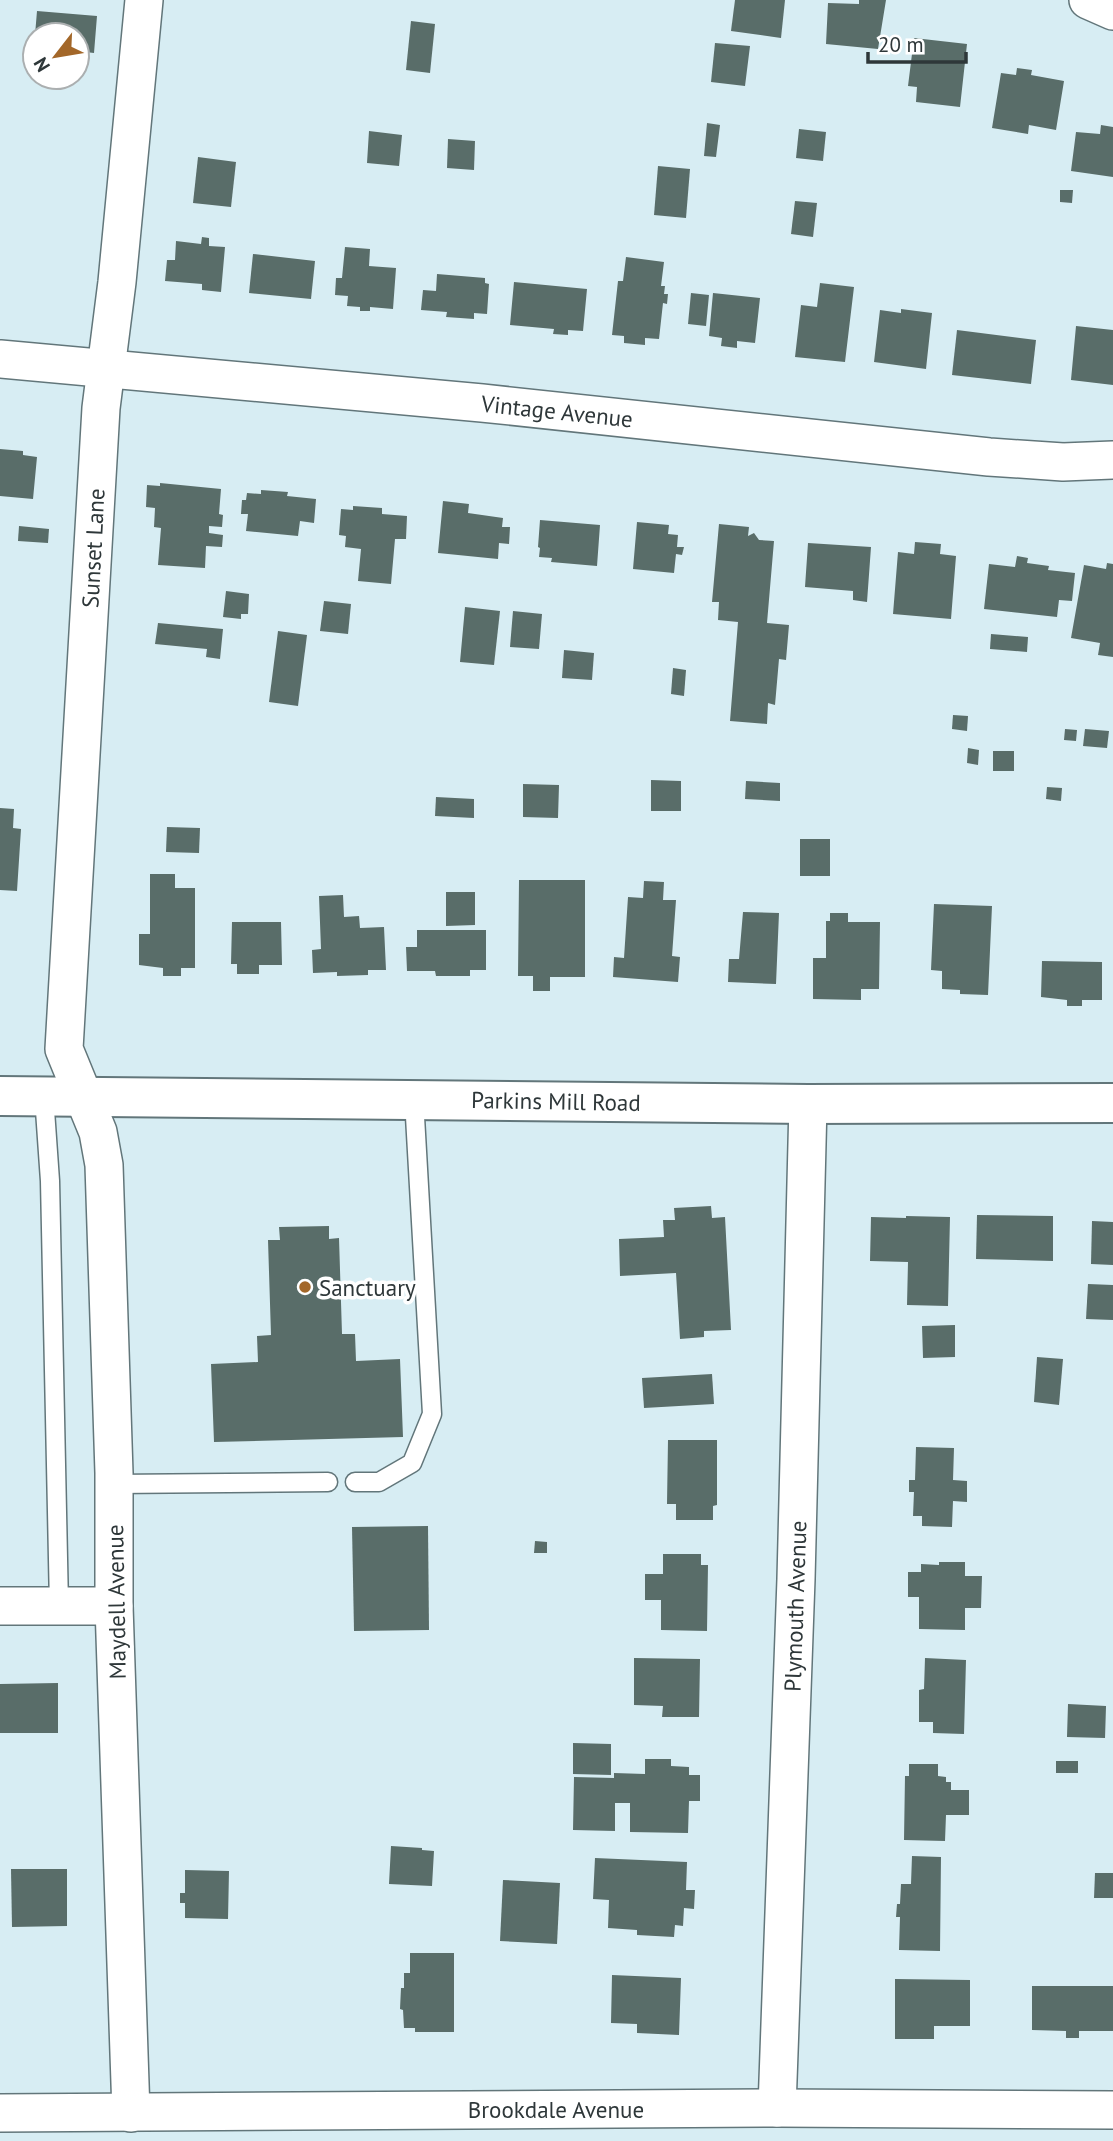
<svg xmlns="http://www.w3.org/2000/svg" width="1113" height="2141" viewBox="0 0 1113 2141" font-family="'PT Sans',sans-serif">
  <rect width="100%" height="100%" fill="#d7edf3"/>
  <g fill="#596d69">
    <polygon points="735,0 785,0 781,38 731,31"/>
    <polygon points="859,0 886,0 878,49 826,44 828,3 859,4"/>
    <polygon points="37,11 97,16 94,53 77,51 77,35 35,35"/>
    <polygon points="411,21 435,24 430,73 406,70"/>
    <polygon points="914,38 967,44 960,107 916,102 917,87 908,86"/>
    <polygon points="715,43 750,46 745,86 711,82"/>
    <polygon points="1017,68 1032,70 1031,75 1064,81 1056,130 1029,125 1028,134 992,128 1001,73 1016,75"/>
    <polygon points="707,123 720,125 716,157 704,156"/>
    <polygon points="1101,125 1113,127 1113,177 1071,171 1076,132 1100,134"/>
    <polygon points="799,129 826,132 823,161 796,158"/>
    <polygon points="369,131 402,135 399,166 367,163"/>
    <polygon points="448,139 475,141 474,170 447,168"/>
    <polygon points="198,157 236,162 231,207 193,203"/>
    <polygon points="658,166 690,169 686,218 654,215"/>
    <polygon points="1060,190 1073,190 1072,203 1060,202"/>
    <polygon points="795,201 817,203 813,237 791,234"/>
    <polygon points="202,237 209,238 209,246 225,247 221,292 202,290 202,284 165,281 167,260 175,260 176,241 201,244"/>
    <polygon points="345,247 370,249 369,266 396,268 393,309 370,307 370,311 360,311 360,307 347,306 348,296 335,295 336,278 342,278"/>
    <polygon points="253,254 315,261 311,299 249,293"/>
    <polygon points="626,257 664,262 661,286 665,286 664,294 668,294 667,304 663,303 659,339 645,338 645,345 624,343 624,336 612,335 618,281 623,281"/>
    <polygon points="437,274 485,278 485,283 489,284 487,314 474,313 474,319 446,317 447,312 421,310 423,290 436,291"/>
    <polygon points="514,282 587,289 583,331 568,330 568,335 553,334 554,329 510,325"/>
    <polygon points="820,283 854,287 845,362 795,357 801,305 817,307"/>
    <polygon points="691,293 709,295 706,326 688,324"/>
    <polygon points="713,293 760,298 755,343 737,341 737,348 721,346 722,338 709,336"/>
    <polygon points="901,309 932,313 926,369 874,362 880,310 901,313"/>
    <polygon points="1076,326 1113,330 1113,385 1071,380"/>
    <polygon points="957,330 1036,340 1031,384 952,375"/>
    <polygon points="0,449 23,451 23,455 37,457 33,499 0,496"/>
    <polygon points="160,483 221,489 219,514 223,515 222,527 209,526 209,533 223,535 222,547 206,546 205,568 158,565 161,528 154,527 155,508 146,507 147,485 160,486"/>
    <polygon points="261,490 288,492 287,496 316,499 314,523 300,521 298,536 246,531 248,514 241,514 242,500 246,500 247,493 261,494"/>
    <polygon points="443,501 469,504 468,513 503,518 502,527 510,527 509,544 499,543 498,559 438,553"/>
    <polygon points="353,506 382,508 382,514 407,516 406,539 395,539 391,584 358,581 361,549 345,547 346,536 339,535 341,509 353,510"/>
    <polygon points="540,520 600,525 597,566 551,562 552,558 539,557 540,548 538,547"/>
    <polygon points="637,522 669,525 668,534 678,535 677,547 684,547 682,555 676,554 674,573 633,569"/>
    <polygon points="719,524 749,527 748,536 754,533 759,540 774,541 767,623 789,625 786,660 779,659 775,705 768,703 767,724 730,721 738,622 718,620 719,602 712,602"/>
    <polygon points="19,526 49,529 48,543 18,541"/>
    <polygon points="915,542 941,544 940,554 956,556 951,619 893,614 898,552 914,554"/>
    <polygon points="808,543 871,547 867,602 853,600 853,591 805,587"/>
    <polygon points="1017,556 1028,558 1027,563 1049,566 1048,570 1075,573 1072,601 1059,600 1057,617 984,609 989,564 1015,567"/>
    <polygon points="1107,563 1113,564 1113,657 1098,655 1100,643 1071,638 1084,565 1106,569"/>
    <polygon points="226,591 249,594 248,614 241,614 241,619 223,617"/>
    <polygon points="324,601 351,604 348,634 320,631"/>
    <polygon points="465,607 500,611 494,665 460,662"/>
    <polygon points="513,611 542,614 539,649 510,647"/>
    <polygon points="158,623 223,629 220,659 206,657 207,649 155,644"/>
    <polygon points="278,631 307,635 298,706 269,702"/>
    <polygon points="991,634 1028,637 1027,652 990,649"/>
    <polygon points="564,650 594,653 592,680 562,678"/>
    <polygon points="673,668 686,670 684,696 671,694"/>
    <polygon points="953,715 968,716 967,731 952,729"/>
    <polygon points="1065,729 1077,730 1076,741 1064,740"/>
    <polygon points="1085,729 1109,731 1107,748 1083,746"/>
    <polygon points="968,748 979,750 978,765 967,763"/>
    <rect x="993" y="751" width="21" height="20"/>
    <polygon points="651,780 681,781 681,811 651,811"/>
    <polygon points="746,781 780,783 780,801 745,799"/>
    <polygon points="523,784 559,785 558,818 523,817"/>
    <polygon points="1047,787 1062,788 1061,801 1046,799"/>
    <polygon points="436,797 474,799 474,818 435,816"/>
    <polygon points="0,808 14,809 13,828 21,829 17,891 0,890"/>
    <polygon points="167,827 200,828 199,853 166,852"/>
    <rect x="800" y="839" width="30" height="37"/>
    <polygon points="150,874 175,874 175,888 195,888 195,968 181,968 181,976 163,976 163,968 139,965 139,934 150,934"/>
    <polygon points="519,880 585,880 585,977 550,977 550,991 533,991 533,976 518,976"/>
    <polygon points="644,881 664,882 663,900 676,900 672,956 680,957 678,982 613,977 614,957 624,958 628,897 643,898"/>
    <polygon points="446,892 475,892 475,925 446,926"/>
    <polygon points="343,895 344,917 359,916 360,928 384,927 386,970 368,970 368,975 337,976 337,972 313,973 312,950 321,949 319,896"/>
    <polygon points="934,904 992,906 988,995 960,994 960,990 942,989 942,971 931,970"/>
    <polygon points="743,912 779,913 776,984 728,982 729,959 739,959"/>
    <polygon points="830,913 848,913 848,922 880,922 879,989 861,989 861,1000 813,999 813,958 826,958 826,921 830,921"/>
    <polygon points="232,922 281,922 282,965 259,965 259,974 237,974 237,964 231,964"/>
    <polygon points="417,930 486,930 486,970 470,970 470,976 436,976 435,971 407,971 406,947 417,947"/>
    <polygon points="1042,961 1102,962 1102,1000 1082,1000 1082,1006 1067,1006 1067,1000 1041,997"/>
    <polygon points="711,1206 712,1218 725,1217 731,1330 704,1331 704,1337 680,1339 676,1273 620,1276 619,1239 664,1237 663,1220 675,1220 674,1208"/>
    <polygon points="977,1215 1053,1216 1053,1261 976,1259"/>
    <polygon points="906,1216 950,1217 948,1306 907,1305 908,1262 870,1261 871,1217 906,1218"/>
    <polygon points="1092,1221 1113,1222 1113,1265 1091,1264"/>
    <polygon points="329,1226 329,1239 339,1238 342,1334 355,1334 356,1361 400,1359 403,1437 214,1442 211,1364 258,1362 257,1336 271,1335 268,1240 280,1240 279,1227"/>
    <polygon points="1088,1284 1113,1285 1113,1320 1086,1319"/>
    <polygon points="955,1325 955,1357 923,1358 922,1326"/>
    <polygon points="1037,1357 1063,1359 1059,1405 1034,1402"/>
    <polygon points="712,1374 714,1404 644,1408 642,1378"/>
    <polygon points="668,1440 717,1440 717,1505 713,1506 713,1520 676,1520 676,1504 667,1504"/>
    <polygon points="916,1447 954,1448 953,1480 967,1481 967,1502 953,1501 952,1527 922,1526 922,1516 913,1516 914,1492 909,1492 909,1480 915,1480"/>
    <polygon points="428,1526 429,1630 354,1631 352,1527"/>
    <polygon points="535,1541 547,1542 547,1553 534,1553"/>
    <polygon points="663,1554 701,1554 701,1565 708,1565 707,1631 661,1630 661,1600 645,1600 645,1574 663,1574"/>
    <polygon points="939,1562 965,1562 965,1576 982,1576 981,1608 965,1608 965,1630 919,1629 919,1597 908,1597 908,1572 921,1572 921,1564 939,1565"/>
    <polygon points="634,1658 700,1659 699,1717 662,1717 663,1706 634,1705"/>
    <polygon points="925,1658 966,1660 964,1734 933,1733 933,1722 919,1722 919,1690 924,1689"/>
    <polygon points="58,1683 58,1733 0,1733 0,1684"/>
    <polygon points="1068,1704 1106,1706 1105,1738 1067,1737"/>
    <polygon points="573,1743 611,1744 611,1775 573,1774"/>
    <polygon points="645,1759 671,1759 671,1766 689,1767 689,1775 700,1775 700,1801 689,1801 688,1833 630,1832 630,1803 615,1803 615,1831 573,1830 574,1777 614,1778 614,1773 645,1774"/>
    <rect x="1056" y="1761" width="22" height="12"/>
    <polygon points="909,1764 938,1764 938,1776 946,1777 946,1782 951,1782 951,1790 969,1790 969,1815 946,1815 945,1841 904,1840 905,1776 909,1776"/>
    <polygon points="391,1846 422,1848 422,1850 434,1851 432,1886 389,1884"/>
    <polygon points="912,1856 941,1857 940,1951 899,1950 900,1917 896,1917 897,1904 900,1904 901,1884 911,1884"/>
    <polygon points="595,1858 687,1862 686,1890 695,1890 694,1909 684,1908 683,1926 675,1925 674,1937 637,1935 637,1930 608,1928 609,1900 593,1899"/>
    <polygon points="11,1869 67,1869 67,1926 12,1927"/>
    <polygon points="185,1870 229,1871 228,1919 185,1918 185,1903 180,1903 180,1893 185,1893"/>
    <polygon points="1095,1873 1113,1873 1113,1898 1094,1898"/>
    <polygon points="503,1880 560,1883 557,1944 500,1941"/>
    <polygon points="410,1953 454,1953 454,2032 415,2032 415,2028 404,2028 403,2010 400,2009 401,1988 404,1988 404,1973 410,1973"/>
    <polygon points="612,1975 681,1978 679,2035 637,2033 637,2024 611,2023"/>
    <polygon points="895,1979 970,1980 970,2026 934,2026 934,2039 895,2039"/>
    <polygon points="1032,1986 1113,1986 1113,2031 1079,2031 1079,2038 1066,2038 1066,2031 1032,2030"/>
  </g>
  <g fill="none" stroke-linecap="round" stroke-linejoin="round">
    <defs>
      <g id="lane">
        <polyline points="44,1096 50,1181 59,1606"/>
        <polyline points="355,1482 379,1482 412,1463 432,1414 414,1099"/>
        <polyline points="114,1484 328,1482"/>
      </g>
      <g id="street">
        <polyline points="1088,0 1113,11"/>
        <polyline points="0,359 482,403 989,457 1063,462 1113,460"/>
        <polyline points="0,1606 114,1606"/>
        <polyline points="777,2108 796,1579 808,1104"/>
        <polyline points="0,2113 777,2108 1113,2110"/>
        <polyline points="131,2113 114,1606 114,1473 104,1165 98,1132 64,1049 101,408 117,282 144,0"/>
      </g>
      <polyline id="secondary" points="0,1096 808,1104 1113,1103"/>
    </defs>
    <use href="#lane" stroke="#62767a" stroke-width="21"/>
    <use href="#street" stroke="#62767a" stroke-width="40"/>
    <use href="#secondary" stroke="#62767a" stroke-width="42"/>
    <use href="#lane" stroke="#fff" stroke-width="18"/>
    <use href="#street" stroke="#fff" stroke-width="37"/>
    <use href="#secondary" stroke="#fff" stroke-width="38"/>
  </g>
  <circle fill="#a36729" stroke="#fff" stroke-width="2.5" cx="305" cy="1287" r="7"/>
  <g text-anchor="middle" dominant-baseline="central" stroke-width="7" stroke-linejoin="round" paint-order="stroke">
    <g font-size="23" fill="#2e3739" stroke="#fff">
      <text transform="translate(557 411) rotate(6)">Vintage Avenue</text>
      <text transform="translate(93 548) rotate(-87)">Sunset Lane</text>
      <text transform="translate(556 1101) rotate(1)">Parkins Mill Road</text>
      <text transform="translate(116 1602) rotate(-91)">Maydell Avenue</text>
      <text transform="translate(795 1606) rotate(-88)">Plymouth Avenue</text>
      <text x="556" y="2109">Brookdale Avenue</text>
    </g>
    <g font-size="23" fill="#2e3739" stroke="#fff" text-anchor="start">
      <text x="319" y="1287">Sanctuary</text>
    </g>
  </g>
  <g transform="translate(56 56) rotate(239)"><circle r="33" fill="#ffffff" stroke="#abafb0" stroke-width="2"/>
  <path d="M0-5L12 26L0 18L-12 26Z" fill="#a36729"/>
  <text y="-10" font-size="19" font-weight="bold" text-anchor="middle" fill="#2e3739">N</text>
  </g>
  <path d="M868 52v10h98v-10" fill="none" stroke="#2e3739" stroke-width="3.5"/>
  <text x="878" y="52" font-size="21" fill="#2e3739" stroke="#ffffff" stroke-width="5" paint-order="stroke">20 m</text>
</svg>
